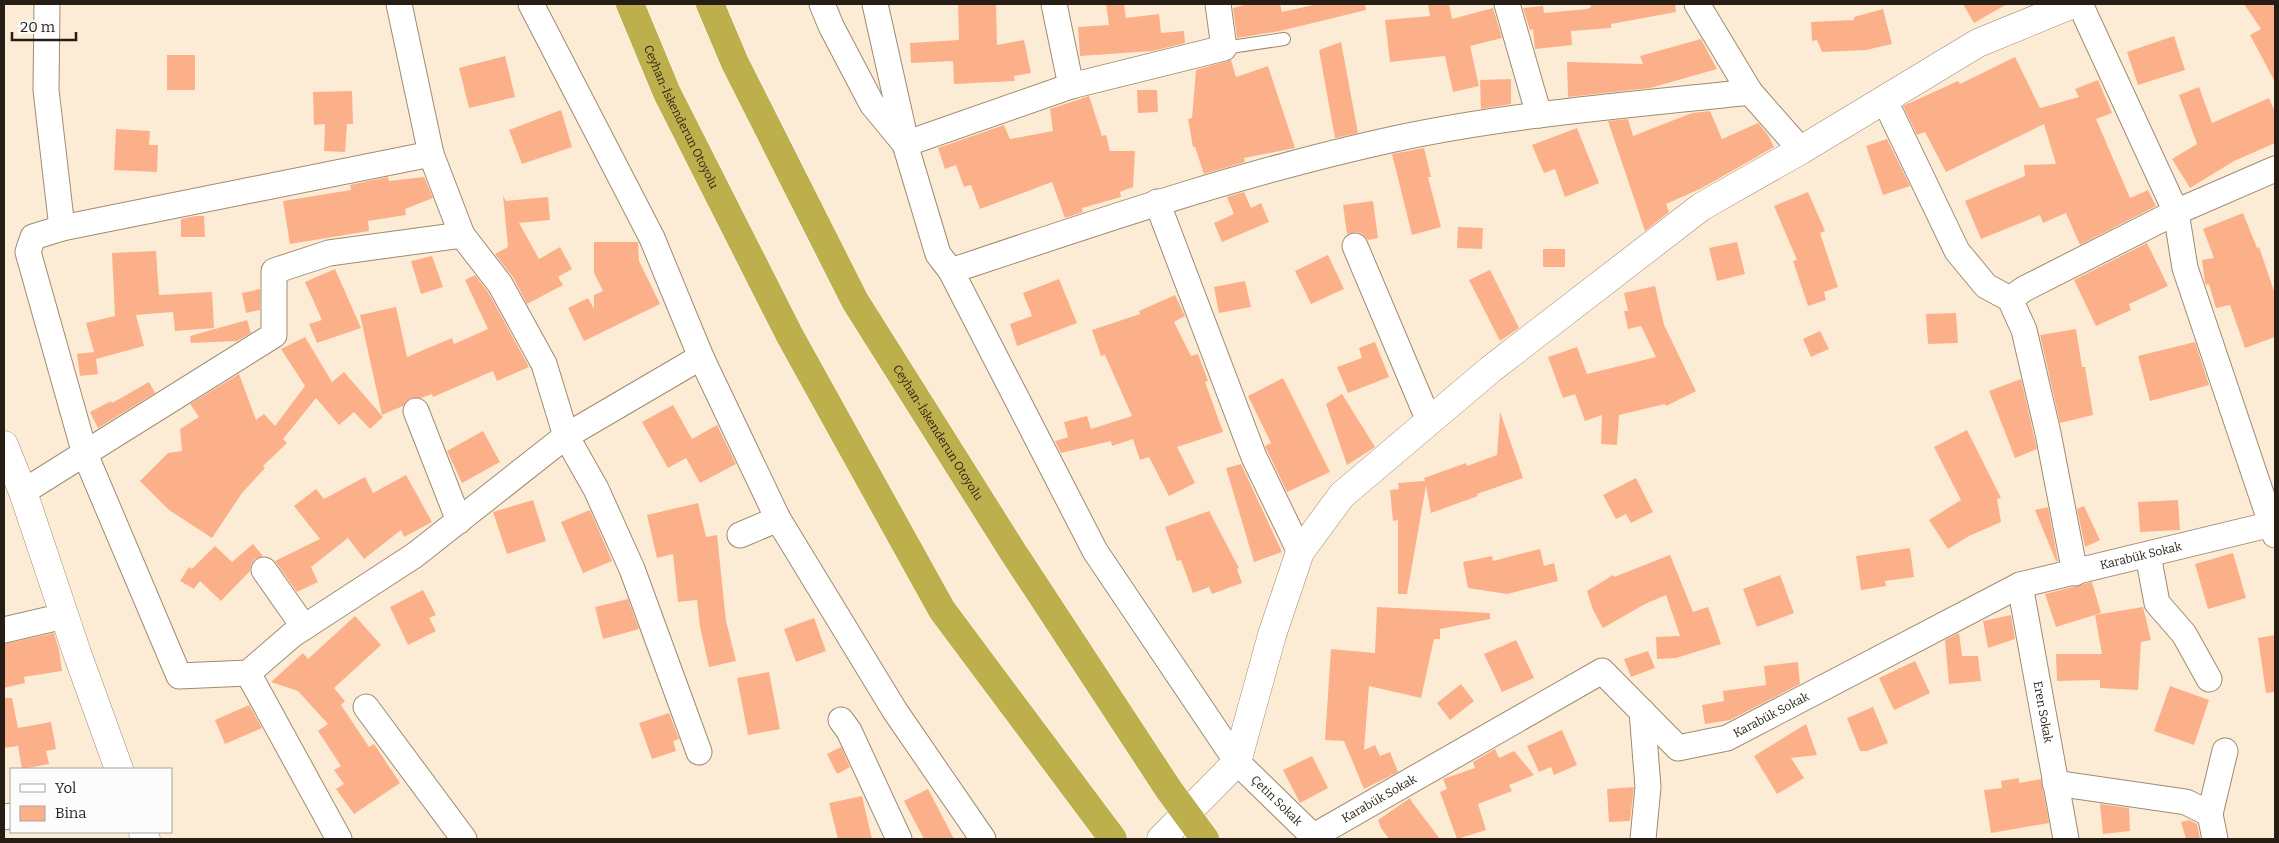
<svg xmlns="http://www.w3.org/2000/svg" width="2279" height="843" viewBox="0 0 2279 843" font-family="Bitter,serif">
  <rect width="100%" height="100%" fill="#fdecd5"/>
  <g fill="#fcb08a">
    <polygon points="958,4 996,4 997,45 1024,40 1031,73 1014,76 1015,81 954,84 953,61 911,63 910,43 959,40"/>
    <polygon points="1106,4 1124,4 1126,18 1159,14 1161,33 1184,31 1185,43 1153,51 1080,56 1078,27 1109,25"/>
    <polygon points="1248,4 1280,4 1282,12 1318,4 1365,4 1366,10 1280,31 1237,38 1233,8"/>
    <polygon points="1428,4 1449,4 1452,19 1493,8 1502,38 1470,46 1479,86 1453,92 1445,56 1390,62 1385,20 1430,16"/>
    <polygon points="1591,4 1675,4 1676,12 1611,24 1611,28 1571,31 1572,45 1535,49 1533,29 1530,30 1523,8 1543,6 1544,13 1587,9 1591,7"/>
    <polygon points="1963,4 2007,4 1974,23"/>
    <polygon points="2244,4 2275,4 2275,82 2250,35 2261,29"/>
    <polygon points="1883,9 1892,44 1866,50 1822,52 1817,40 1812,41 1811,22 1854,20 1854,17"/>
    <polygon points="2174,36 2185,70 2138,85 2127,52"/>
    <polygon points="1701,39 1717,69 1650,88 1568,97 1567,62 1643,64 1640,56"/>
    <polygon points="1341,42 1358,133 1335,138 1319,50"/>
    <rect x="167" y="55" width="28" height="35"/>
    <polygon points="505,56 515,97 469,108 459,68"/>
    <polygon points="2015,57 2040,108 2079,97 2075,89 2098,80 2112,113 2096,119 2130,198 2148,190 2156,206 2080,245 2066,213 2043,223 2040,215 1981,239 1965,201 2025,176 2024,165 2056,164 2044,124 1946,172 1925,132 1917,135 1903,106 1958,81 1960,84"/>
    <polygon points="1231,60 1236,77 1268,66 1295,148 1244,158 1245,162 1204,174 1195,147 1193,147 1188,119 1192,118 1196,70"/>
    <polygon points="1511,79 1511,104 1481,109 1480,80"/>
    <polygon points="2199,87 2212,123 2269,98 2275,112 2275,143 2234,161 2190,188 2172,159 2197,144 2179,95"/>
    <polygon points="1137,90 1157,90 1158,112 1138,113"/>
    <polygon points="352,91 353,124 347,124 345,152 324,151 325,124 314,125 313,92"/>
    <polygon points="1089,96 1102,136 1106,135 1110,151 1135,151 1133,187 1120,192 1121,197 1082,208 1083,212 1065,218 1052,182 980,209 971,185 964,187 956,165 945,169 938,148 1004,125 1010,139 1053,131 1050,109"/>
    <polygon points="561,110 572,147 522,164 509,130"/>
    <polygon points="1710,111 1722,139 1758,123 1768,135 1774,147 1702,188 1666,204 1669,212 1645,231 1608,121 1628,119 1633,136 1692,113"/>
    <polygon points="1577,128 1599,183 1565,197 1555,169 1544,173 1532,145"/>
    <polygon points="116,129 150,131 149,145 158,145 157,172 114,170"/>
    <polygon points="1887,139 1910,186 1883,195 1866,146"/>
    <polygon points="1424,148 1431,177 1428,177 1441,227 1412,235 1392,154"/>
    <polygon points="388,177 389,181 424,177 433,198 405,209 406,215 368,221 369,231 290,244 283,201 351,190 350,185"/>
    <polygon points="1244,192 1251,208 1261,203 1269,222 1222,242 1214,223 1234,214 1227,197"/>
    <polygon points="1808,192 1825,231 1820,233 1838,287 1824,292 1826,300 1808,306 1793,261 1797,260 1774,206"/>
    <polygon points="503,196 506,201 548,197 550,220 519,223 539,259 560,247 572,269 558,277 563,285 527,304 513,277 495,254 508,247"/>
    <polygon points="1373,201 1378,238 1368,240 1363,234 1357,232 1347,234 1343,205"/>
    <polygon points="2243,213 2257,248 2259,247 2275,294 2275,337 2245,348 2230,305 2216,308 2209,284 2206,285 2205,282 2202,260 2214,258 2203,229"/>
    <polygon points="195,216 204,216 205,237 181,237 181,219"/>
    <polygon points="1458,227 1483,228 1482,249 1457,248"/>
    <polygon points="594,242 638,242 639,261 660,304 584,341 568,308 588,298 594,309 594,295 603,291 594,273"/>
    <polygon points="1737,242 1745,274 1717,281 1709,248"/>
    <polygon points="2147,243 2168,286 2129,304 2131,310 2096,326 2074,280"/>
    <rect x="1543" y="249" width="22" height="18"/>
    <polygon points="156,251 159,295 212,292 214,328 175,331 173,312 136,315 144,346 96,359 98,374 80,376 77,354 94,352 86,323 115,316 112,253"/>
    <polygon points="1328,255 1344,289 1311,304 1295,271"/>
    <polygon points="432,256 443,287 421,294 411,261"/>
    <polygon points="335,269 361,328 317,343 309,324 322,320 305,282"/>
    <polygon points="1490,270 1519,328 1500,341 1469,280"/>
    <polygon points="475,275 488,292 529,367 497,381 493,371 433,397 432,394 421,398 411,398 403,406 382,415 360,315 396,307 407,357 452,338 454,344 488,329 465,280"/>
    <polygon points="1059,279 1077,323 1017,346 1010,324 1032,316 1023,293"/>
    <polygon points="1245,281 1251,307 1219,313 1214,287"/>
    <polygon points="1655,286 1664,325 1696,391 1666,406 1665,404 1619,415 1617,445 1601,444 1602,415 1585,421 1575,394 1563,398 1548,357 1577,347 1587,374 1656,357 1641,326 1628,329 1624,311 1628,311 1624,293"/>
    <polygon points="260,289 260,310 246,313 242,293"/>
    <polygon points="1175,295 1185,316 1174,322 1191,356 1198,354 1208,381 1205,382 1223,432 1177,447 1195,483 1169,496 1149,457 1140,460 1133,439 1112,446 1111,441 1061,453 1055,441 1068,437 1064,422 1087,416 1091,429 1132,416 1105,355 1101,356 1092,330 1140,314 1139,311"/>
    <polygon points="1956,313 1958,343 1928,344 1926,314"/>
    <polygon points="247,320 251,333 237,341 191,343 190,336"/>
    <polygon points="2076,329 2082,367 2085,367 2093,415 2060,423 2040,335"/>
    <polygon points="1820,331 1829,349 1811,357 1803,339"/>
    <polygon points="305,337 332,382 344,372 383,417 370,429 354,412 339,425 316,398 283,439 287,443 263,466 265,468 242,493 212,538 169,510 140,481 168,453 182,451 180,429 199,417 190,404 239,374 256,420 264,414 275,426 305,386 281,349"/>
    <polygon points="1375,342 1389,377 1348,393 1337,367 1362,358 1359,348"/>
    <polygon points="2195,342 2209,385 2150,401 2138,356"/>
    <polygon points="1283,378 1330,472 1287,492 1265,446 1271,443 1248,396"/>
    <polygon points="2021,379 2037,449 2015,458 1989,391"/>
    <polygon points="149,382 155,393 98,428 90,412 111,401 112,403"/>
    <polygon points="1342,394 1375,447 1347,465 1326,404"/>
    <polygon points="673,405 692,439 717,425 736,464 700,483 686,458 668,468 642,422"/>
    <polygon points="1500,412 1523,478 1477,494 1478,496 1431,513 1426,486 1407,594 1398,594 1398,520 1393,521 1390,490 1399,489 1398,483 1425,481 1424,478 1466,463 1467,466 1497,455"/>
    <polygon points="1967,430 2001,498 1997,499 2001,522 1969,536 1948,549 1929,520 1961,500 1934,447"/>
    <polygon points="483,431 500,462 462,483 447,451"/>
    <polygon points="1241,464 1282,552 1254,562 1226,468"/>
    <polygon points="406,475 432,522 404,537 401,530 364,559 348,538 311,567 318,582 297,592 275,561 320,539 294,506 316,489 324,499 365,477 373,493"/>
    <polygon points="1636,478 1653,512 1631,523 1626,514 1616,519 1603,495"/>
    <polygon points="533,500 546,541 507,554 493,512"/>
    <polygon points="2178,500 2180,530 2140,532 2138,502"/>
    <polygon points="698,503 706,537 717,535 726,621 736,661 709,667 700,627 697,600 678,602 673,554 657,558 647,515"/>
    <polygon points="2084,506 2100,540 2085,547 2077,509"/>
    <polygon points="2048,507 2058,561 2056,561 2035,510"/>
    <polygon points="590,510 612,561 583,573 561,522"/>
    <polygon points="1209,511 1239,568 1237,569 1242,583 1212,594 1209,587 1193,593 1181,560 1177,561 1165,527"/>
    <polygon points="253,544 263,556 255,559 251,564 250,571 221,601 200,581 194,589 180,581 189,567 192,569 215,546 232,562"/>
    <polygon points="1910,548 1914,577 1885,581 1886,586 1861,590 1856,556"/>
    <polygon points="1540,549 1544,566 1554,563 1558,581 1507,594 1468,588 1463,562 1492,556 1493,561"/>
    <polygon points="2233,553 2246,598 2208,609 2195,564"/>
    <polygon points="1670,555 1693,612 1708,607 1721,644 1676,658 1657,659 1656,637 1680,636 1666,595 1645,604 1603,628 1593,610 1587,591 1613,575 1614,577"/>
    <polygon points="1780,575 1794,613 1757,627 1743,589"/>
    <polygon points="2092,582 2101,613 2056,627 2045,594"/>
    <polygon points="423,590 436,615 429,618 436,631 408,645 390,607"/>
    <polygon points="628,599 639,629 603,639 595,607"/>
    <polygon points="1377,607 1490,613 1490,619 1440,629 1440,639 1434,639 1421,698 1369,686 1364,750 1375,745 1380,756 1390,752 1398,772 1364,789 1344,741 1325,740 1331,649 1375,653"/>
    <polygon points="2143,607 2151,640 2141,642 2138,690 2100,688 2100,680 2057,681 2056,654 2102,654 2095,615"/>
    <polygon points="2011,615 2015,639 1988,648 1983,621"/>
    <polygon points="355,616 381,645 334,688 345,701 341,705 369,747 374,744 400,783 354,814 336,789 344,784 334,770 341,766 318,731 328,724 298,691 271,682 303,653 308,659"/>
    <polygon points="814,618 826,651 796,662 784,629"/>
    <polygon points="54,633 59,650 62,671 24,677 25,683 4,688 4,644"/>
    <polygon points="1959,633 1962,656 1978,656 1981,681 1949,684 1945,640"/>
    <polygon points="2275,635 2275,692 2266,693 2258,638"/>
    <polygon points="1516,640 1534,678 1502,692 1484,654"/>
    <polygon points="1648,651 1655,668 1631,677 1624,659"/>
    <polygon points="1915,661 1930,693 1894,710 1879,678"/>
    <polygon points="1798,662 1800,684 1730,720 1705,724 1702,705 1724,701 1723,691 1766,685 1764,666"/>
    <polygon points="769,672 780,729 748,735 737,678"/>
    <polygon points="1461,684 1474,701 1450,720 1437,703"/>
    <polygon points="2170,686 2209,700 2194,745 2154,731"/>
    <polygon points="4,698 12,698 18,728 51,722 56,749 46,751 49,764 22,769 18,746 4,748"/>
    <polygon points="249,705 262,728 225,744 215,720"/>
    <polygon points="1873,707 1888,743 1867,751 1860,751 1847,718"/>
    <polygon points="669,713 679,739 673,741 676,751 652,759 639,723"/>
    <polygon points="1806,724 1817,755 1791,758 1804,778 1777,794 1754,756"/>
    <polygon points="1562,730 1577,765 1554,775 1551,767 1539,772 1527,746"/>
    <polygon points="841,747 850,767 837,774 827,754"/>
    <polygon points="1495,749 1499,758 1514,751 1534,775 1509,785 1512,791 1478,804 1486,830 1457,839 1440,792 1447,789 1443,779 1475,768 1473,762"/>
    <polygon points="1312,756 1328,788 1300,803 1283,770"/>
    <polygon points="2019,778 2019,783 2041,779 2049,823 1991,833 1984,790 2002,788 2001,781"/>
    <polygon points="1634,787 1630,821 1609,822 1607,789"/>
    <polygon points="928,789 954,839 924,839 904,801"/>
    <polygon points="862,796 872,839 838,839 829,803"/>
    <polygon points="1410,798 1412,802 1440,839 1389,839 1381,828 1378,820"/>
    <polygon points="2100,804 2129,808 2130,831 2103,834"/>
    <polygon points="2189,820 2197,824 2200,839 2186,839 2181,822"/>
  </g>
  <g fill="none" stroke-linecap="round" stroke-linejoin="round">
    <defs>
      <polyline id="lane" points="1224,48 1284,39"/>
      <g id="street">
        <polyline points="47,4 46,90 62,228"/>
        <polyline points="399,4 431,154 462,235 500,284 544,364 566,436 596,489 632,569 699,752"/>
        <polyline points="531,4 652,238 701,357 778,519 895,711 983,839"/>
        <polyline points="822,4 831,26 872,104 905,144 1071,86 1224,48 1218,4"/>
        <path id="s1" d="M 875,4 L 903,129 L 905,144 L 938,254 L 951,271 L 1095,551 L 1237,762 L 1316,839"/>
        <polyline points="1054,4 1071,86"/>
        <polyline points="1507,4 1539,115"/>
        <polyline points="1697,4 1750,92 1801,150"/>
        <polyline points="2080,4 2176,212 2185,268 2275,535"/>
        <polyline points="1884,99 1957,251 1986,286 2010,299 2024,330 2048,433 2075,573"/>
        <polyline points="431,154 62,228 33,237 28,252 85,454 179,676 248,673 292,635 415,555 566,436 701,357"/>
        <polyline points="1157,202 1254,457 1300,552"/>
        <polyline points="1355,246 1429,421"/>
        <path d="M 951,271 C 1097,222 1243,172 1394,139 C 1511,114 1631,105 1750,92"/>
        <polyline points="2010,299 2024,289 2176,212 2275,169"/>
        <polyline points="416,411 459,521"/>
        <polyline points="23,492 274,335 274,271 329,253 462,235"/>
        <polyline points="740,535 778,519"/>
        <polyline points="2148,555 2157,603 2184,634 2209,679"/>
        <polyline points="264,570 304,627"/>
        <path id="s2" d="M 2020,585 L 2066,839"/>
        <polyline points="4,630 64,616"/>
        <polyline points="248,673 339,839"/>
        <polyline points="366,707 464,839"/>
        <polyline points="1642,711 1648,787 1643,839"/>
        <polyline points="841,720 849,731 899,839"/>
        <polyline points="2055,783 2186,802 2210,814 2215,839"/>
        <polyline points="2210,814 2225,751"/>
        <polyline points="4,817 11,816"/>
        <path id="s3" d="M 1314,836 L 1602,671 L 1678,748 L 1727,738 L 2020,585 L 2272,524"/>
      </g>
      <g id="secondary">
        <polyline points="4,445 23,492 77,653 119,769"/>
        <polyline points="143,832 146,839"/>
        <polyline points="1161,839 1237,762 1272,635 1300,552 1342,495 1491,369 1701,207 1801,150 1978,43 2073,4"/>
      </g>
      <g id="highway">
        <path id="s4" d="M 630,4 L 667,93 L 790,336 L 942,610 L 1113,839"/>
        <path id="s5" d="M 710,4 L 735,63 L 855,301 L 1013,552 L 1169,790"/>
      </g>
    </defs>
    <use href="#lane" stroke="#9f8b70" stroke-width="14"/>
    <use href="#street" stroke="#9f8b70" stroke-width="27"/>
    <use href="#secondary" stroke="#9f8b70" stroke-width="29"/>
    <use href="#highway" stroke="#fff" stroke-width="29"/>
    <use href="#lane" stroke="#fff" stroke-width="12"/>
    <use href="#street" stroke="#fff" stroke-width="25"/>
    <use href="#secondary" stroke="#fff" stroke-width="28"/>
    <use href="#highway" stroke="#bdaf4c" stroke-width="28"/>
    <defs>
      <polyline id="highway-bridge" points="1169,790 1205,839"/>
    </defs>
    <use href="#highway-bridge" stroke="#fff" stroke-width="29" stroke-linecap="butt"/>
    <use href="#highway-bridge" stroke="#bdaf4c" stroke-width="28"/>
  </g>
  <g text-anchor="middle" dominant-baseline="central" stroke-width="5" stroke-linejoin="round" paint-order="stroke">
    <g font-size="12" fill="#261e14" stroke="#fcfcfc">
      <text stroke="none"><textPath href="#s4" startOffset="124">Ceyhan-İskenderun Otoyolu</textPath></text>
      <text stroke="none"><textPath href="#s5" startOffset="486">Ceyhan-İskenderun Otoyolu</textPath></text>
      <text stroke="none"><textPath href="#s3" startOffset="945">Karabük Sokak</textPath></text>
      <text stroke="none"><textPath href="#s2" startOffset="129">Eren Sokak</textPath></text>
      <text stroke="none"><textPath href="#s3" startOffset="540">Karabük Sokak</textPath></text>
      <text stroke="none"><textPath href="#s3" startOffset="75">Karabük Sokak</textPath></text>
      <text stroke="none"><textPath href="#s1" startOffset="904">Çetin Sokak</textPath></text>
    </g>
  </g>
  <rect width="2279" height="843" fill="none" stroke="#261e14" stroke-width="10"/>
  <rect x="10" y="768" width="162" height="65" fill="#fcfcfc" stroke="#a6a39f"/>
  <rect x="20" y="784" width="25" height="8" fill="#ffffff" stroke="#a6a39f"/>
  <text x="55" y="793" font-size="15" fill="#261e14">Yol</text>
  <rect x="20" y="806" width="25" height="15" fill="#fcb08a" stroke="#a6a39f"/>
  <text x="55" y="818" font-size="15" fill="#261e14">Bina</text>
  <path d="M12 32v8h64v-8" fill="none" stroke="#261e14" stroke-width="2.5"/>
  <text x="20" y="32" font-size="15" fill="#261e14" stroke="#fcfcfc" stroke-width="4" paint-order="stroke">20 m</text>
</svg>
